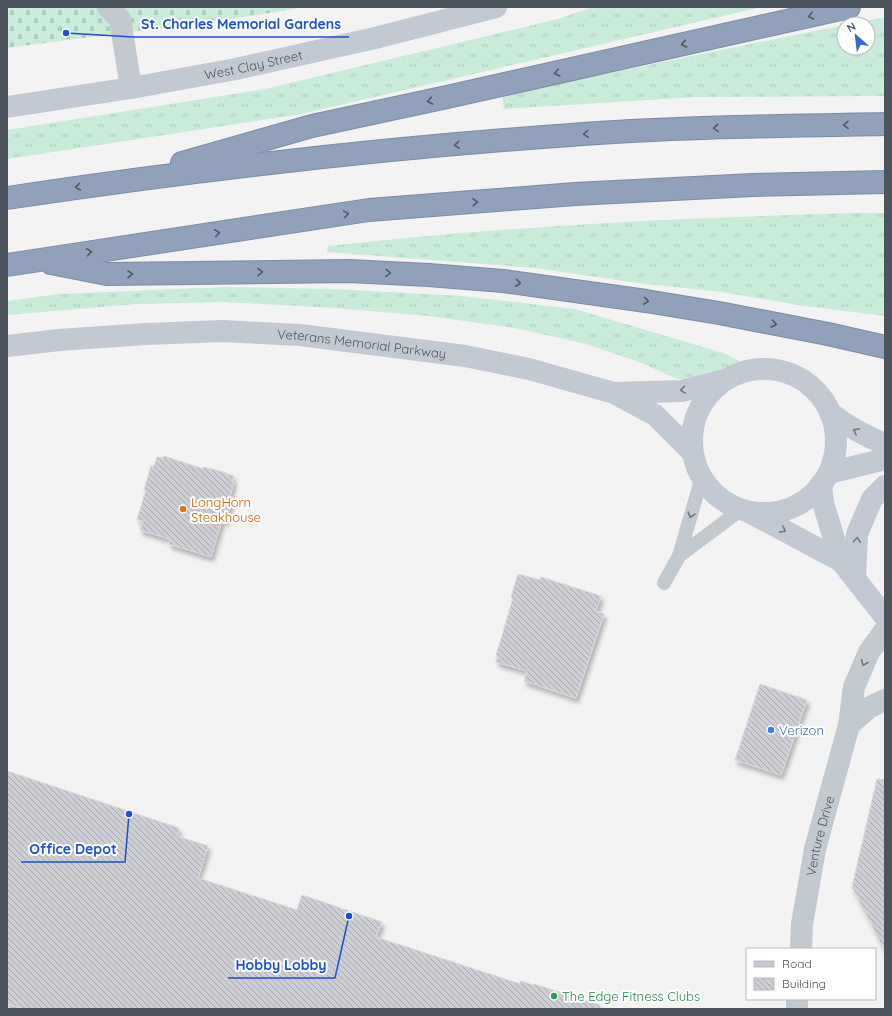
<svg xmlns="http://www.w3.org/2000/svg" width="892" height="1016" viewBox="0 0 892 1016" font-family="Quicksand,sans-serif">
  <defs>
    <pattern id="grass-tufts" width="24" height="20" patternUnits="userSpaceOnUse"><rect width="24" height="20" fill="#c8ecd9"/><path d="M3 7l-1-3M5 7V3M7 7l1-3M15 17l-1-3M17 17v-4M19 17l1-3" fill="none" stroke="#adccbd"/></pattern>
    <pattern id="cemetery-stones" width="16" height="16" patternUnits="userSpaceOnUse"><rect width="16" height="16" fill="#c8ecd9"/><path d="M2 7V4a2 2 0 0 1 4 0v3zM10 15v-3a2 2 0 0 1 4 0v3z" fill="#adccbd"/></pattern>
    <pattern id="building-back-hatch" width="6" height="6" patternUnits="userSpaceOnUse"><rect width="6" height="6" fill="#cdcfd4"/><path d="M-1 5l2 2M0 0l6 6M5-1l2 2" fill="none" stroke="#a9abaf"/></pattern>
    <filter id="shadow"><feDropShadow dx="2.5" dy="4.5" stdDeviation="2" flood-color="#0004"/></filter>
  </defs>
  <rect width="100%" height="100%" fill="#f4f3f3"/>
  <g fill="url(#grass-tufts)">
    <polygon points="593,7 762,7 301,114 7,159 7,130 265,89 558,19"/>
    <polygon points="885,17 885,96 697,97 504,109 502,95 844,25 844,48 868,48 868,24 851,24"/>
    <path d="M 847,213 L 885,213 L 885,316 L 804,306 L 722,292 L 637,283 L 535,268 L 327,252 L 328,246 C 421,236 515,228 608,223 C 688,218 767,216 847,213 Z"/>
    <polygon points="224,287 335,289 461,296 575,309 723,353 756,369 711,379 677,379 639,362 586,344 515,328 429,316 336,308 224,302 136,304 7,315 7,301 59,294"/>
  </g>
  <polygon fill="url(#cemetery-stones)" points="7,7 306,7 244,17 7,48"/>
  <g fill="url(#building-back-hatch)" stroke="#d7d8dd" filter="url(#shadow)">
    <polygon points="164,456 203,469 204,467 227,473 227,474 234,476 232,481 234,482 230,496 233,497 226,521 222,520 211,557 169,544 170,539 140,530 143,521 137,520 146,490 144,490 150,469 151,466 154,466 157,457 163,458"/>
    <polygon points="518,574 540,580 541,577 601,596 596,611 604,614 576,698 524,681 527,671 496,662 498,657 496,656 513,598 511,597"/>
    <polygon points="760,684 807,700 781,775 735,760"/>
    <polygon points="7,771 179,828 177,836 208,846 198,878 297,910 302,895 382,922 376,937 520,984 521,981 533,985 534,984 600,1005 600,1009 24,1009 7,1004"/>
    <polygon points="877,779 885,780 885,951 852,887"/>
  </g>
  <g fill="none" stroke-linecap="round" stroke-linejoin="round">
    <defs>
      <g id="highway">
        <polyline points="182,163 312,126 447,97 849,7"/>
        <path d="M 7,198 C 194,170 382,148 571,135 C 675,127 780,126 885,124"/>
        <polyline points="51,263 107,274 349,271 429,275 503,281 646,301 719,313 828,334 885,347"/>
        <polyline points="7,265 369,210 575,194 753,185 885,182"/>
      </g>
    </defs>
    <use href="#highway" stroke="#7c8ca6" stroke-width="24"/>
    <g stroke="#c2c9cf" stroke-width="14">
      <polyline points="679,556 742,509"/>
      <polyline points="664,583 679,556 702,477"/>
    </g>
    <g stroke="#c2c9cf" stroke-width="22">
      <polyline points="108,7 120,19 131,88"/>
      <polyline points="849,725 870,707 885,700"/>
      <path id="s1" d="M 801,949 L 802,924 L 815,849 L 849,725 L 854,687 L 869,652 L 885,630"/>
      <polyline points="797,1009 797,999"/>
    </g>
    <g stroke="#c3c9d3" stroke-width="22">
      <path id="s2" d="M 7,107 L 131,88 L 236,69 L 375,38 L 496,7"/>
      <path id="s3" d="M 7,346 L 59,340 L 146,334 L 223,331 L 300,335 L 465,356 L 529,369 L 614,393 L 655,415 L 692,452"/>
      <circle cx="764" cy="441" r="72"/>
      <polyline points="615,393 682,391 721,381"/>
      <path d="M 830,413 C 847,426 865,436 885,444"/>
      <polyline points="829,473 885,459"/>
      <polyline points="821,484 823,503 841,561"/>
      <polyline points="751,513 841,561 885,617"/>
      <polyline points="855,579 857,534 872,499 885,486"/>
    </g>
    <use href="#highway" stroke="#91a1bb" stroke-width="22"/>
  </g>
  <defs><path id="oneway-chevron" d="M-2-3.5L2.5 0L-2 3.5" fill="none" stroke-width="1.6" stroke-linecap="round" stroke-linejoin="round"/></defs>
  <g stroke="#4f5863">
    <use href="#oneway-chevron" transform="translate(811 16) rotate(167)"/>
    <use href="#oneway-chevron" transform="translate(684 44) rotate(167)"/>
    <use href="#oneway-chevron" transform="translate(557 73) rotate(167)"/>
    <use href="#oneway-chevron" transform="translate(430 101) rotate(168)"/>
    <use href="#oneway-chevron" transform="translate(846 125) rotate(179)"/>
    <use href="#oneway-chevron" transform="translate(716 128) rotate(177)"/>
    <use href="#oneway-chevron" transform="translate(586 134) rotate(177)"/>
    <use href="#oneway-chevron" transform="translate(457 145) rotate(175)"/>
    <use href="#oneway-chevron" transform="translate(78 187) rotate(171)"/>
    <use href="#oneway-chevron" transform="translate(475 202) rotate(-4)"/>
    <use href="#oneway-chevron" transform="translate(346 214) rotate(-9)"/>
    <use href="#oneway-chevron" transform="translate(217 233) rotate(-8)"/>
    <use href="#oneway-chevron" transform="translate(89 252) rotate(-8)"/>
    <use href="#oneway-chevron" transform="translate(260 272) rotate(-1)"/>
    <use href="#oneway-chevron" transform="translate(388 273) rotate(3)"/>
    <use href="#oneway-chevron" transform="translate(130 274) rotate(-1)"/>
    <use href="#oneway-chevron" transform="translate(518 283) rotate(8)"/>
    <use href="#oneway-chevron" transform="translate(646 301) rotate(8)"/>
    <use href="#oneway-chevron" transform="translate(774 324) rotate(11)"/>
  </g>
  <g stroke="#707781">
    <use href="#oneway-chevron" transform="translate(683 390) rotate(171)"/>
    <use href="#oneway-chevron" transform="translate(856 431) rotate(-153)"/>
    <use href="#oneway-chevron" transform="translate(783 530) rotate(28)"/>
    <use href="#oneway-chevron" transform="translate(857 540) rotate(-86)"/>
  </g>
  <g stroke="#6f7780">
    <use href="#oneway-chevron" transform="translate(691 515) rotate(106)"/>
    <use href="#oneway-chevron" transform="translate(864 663) rotate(112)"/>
  </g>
  <circle fill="#e8710a" stroke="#fff" stroke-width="1.5" cx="183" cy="509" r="4"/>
  <circle fill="#3f7fe0" stroke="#fff" stroke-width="1.5" cx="771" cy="730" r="4"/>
  <circle fill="#2e9e5b" stroke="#fff" stroke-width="1.5" cx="554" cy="996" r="4"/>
  <g text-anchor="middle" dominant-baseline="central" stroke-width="4" stroke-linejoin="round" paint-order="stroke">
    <g font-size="13" fill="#4c545e" stroke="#fff">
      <text stroke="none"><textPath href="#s2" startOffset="250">West Clay Street</textPath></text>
      <text stroke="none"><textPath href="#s3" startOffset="356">Veterans Memorial Parkway</textPath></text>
      <text stroke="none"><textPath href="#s1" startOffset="115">Venture Drive</textPath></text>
    </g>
    <g font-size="13" fill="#c56008" stroke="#fff" text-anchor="start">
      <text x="191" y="502">LongHorn<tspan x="191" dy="15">Steakhouse</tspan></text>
    </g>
    <g font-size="13" fill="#366cbe" stroke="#fff" text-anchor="start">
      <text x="779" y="730">Verizon</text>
    </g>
    <g font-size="13" fill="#27864d" stroke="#fff" text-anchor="start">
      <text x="562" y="996">The Edge Fitness Clubs</text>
    </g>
  </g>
  <path fill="none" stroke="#1d4ed8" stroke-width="1.5" d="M66 33L133 37H349M129 814L125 862H21M349 916L335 978H228"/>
  <g fill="#1d4ed8" stroke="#fff" stroke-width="1.5">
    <circle cx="66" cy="33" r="4"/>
    <circle cx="129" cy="814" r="4"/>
    <circle cx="349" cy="916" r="4"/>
  </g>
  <g font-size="14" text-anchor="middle" font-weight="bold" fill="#1d4ed8" stroke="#fff" stroke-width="4" stroke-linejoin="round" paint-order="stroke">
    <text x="241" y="29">St. Charles Memorial Gardens</text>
    <text x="73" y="854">Office Depot</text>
    <text x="281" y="970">Hobby Lobby</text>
  </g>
  <rect width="892" height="1016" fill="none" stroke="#4c545e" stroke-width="16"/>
  <rect x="746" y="948" width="130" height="52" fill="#ffffff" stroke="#b7bbbf"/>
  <rect x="754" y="961" width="20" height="6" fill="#c3c9d3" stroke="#b7bbbf"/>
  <text x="782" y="968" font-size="12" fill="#4c545e">Road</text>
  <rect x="754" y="978" width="20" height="12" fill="url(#building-back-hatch)" stroke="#b7bbbf"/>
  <text x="782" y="988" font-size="12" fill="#4c545e">Building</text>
  <g transform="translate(856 36) rotate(332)"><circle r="19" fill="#ffffff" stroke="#b7bbbf"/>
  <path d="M0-3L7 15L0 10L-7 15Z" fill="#3169d1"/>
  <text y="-6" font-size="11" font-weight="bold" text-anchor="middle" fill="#4c545e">N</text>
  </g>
</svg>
